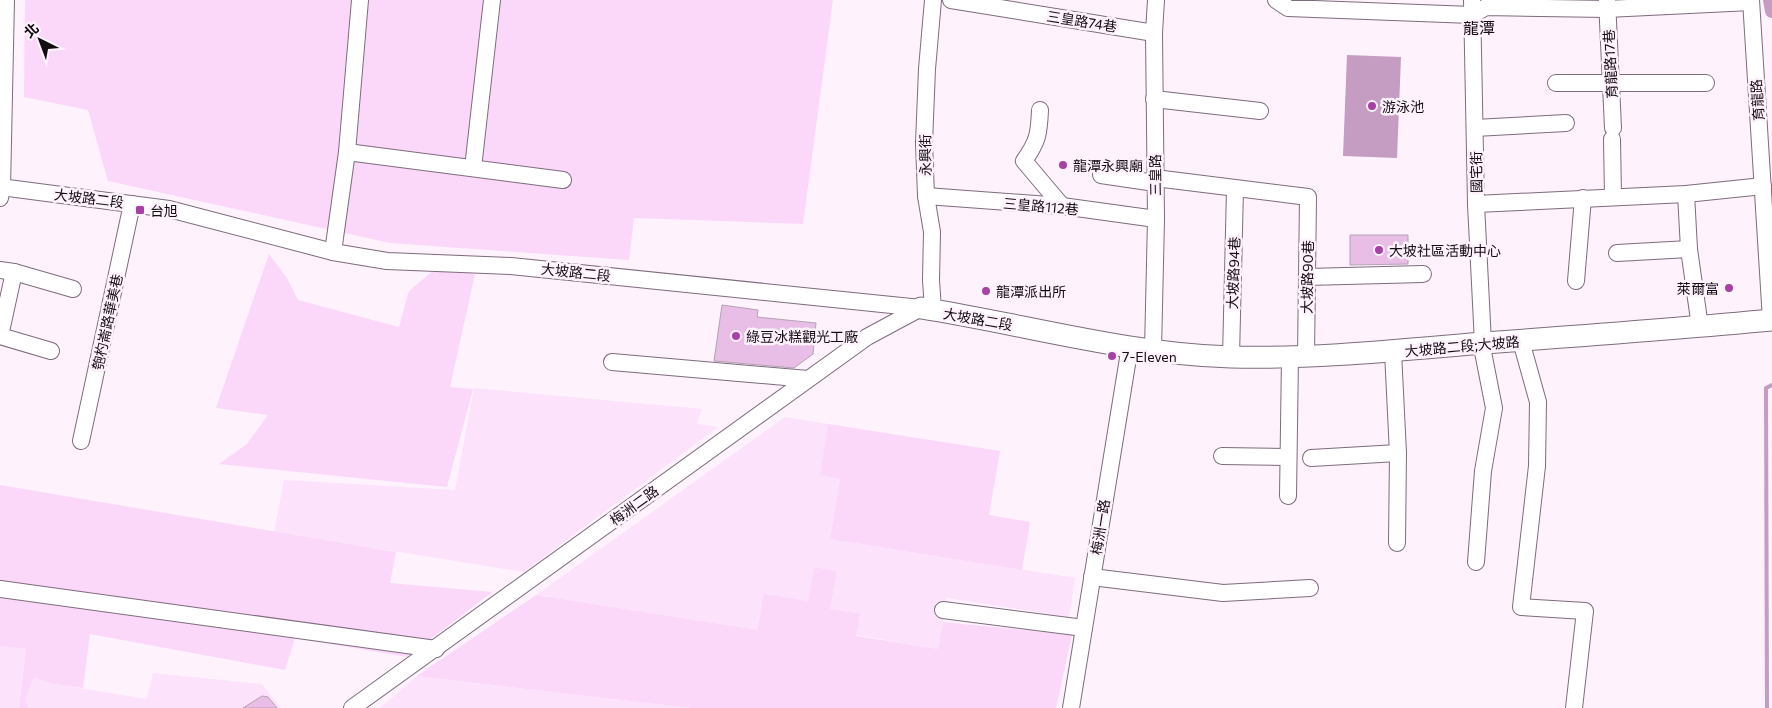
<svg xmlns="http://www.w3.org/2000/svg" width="1772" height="708" viewBox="0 0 1772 708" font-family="Commissioner,'Noto Sans TC',sans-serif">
  <rect width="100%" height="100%" fill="#fef2fd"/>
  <g fill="#fce2fa">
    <polygon points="474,388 702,409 697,424 718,427 524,572 274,532 284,480 455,490"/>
    <polygon points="785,417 828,424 820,475 840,479 830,539 1075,578 1069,617 947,598 938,649 856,635 830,609 837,571 814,567 808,601 758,630 536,595"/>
    <polygon points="0,646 26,649 19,708 0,708"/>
    <polygon points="153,673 262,684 281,708 28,708 24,698 35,676 55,684 147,699"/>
    <polygon points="417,676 690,708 380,708"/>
  </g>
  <g fill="#fbd7f9">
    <polygon points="25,0 833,0 803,224 634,218 629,260 390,243 108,181 88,110 24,97"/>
    <polygon points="269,254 287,278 298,300 399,327 409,291 434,270 475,274 450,387 473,389 447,487 219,464 247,444 268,415 216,408"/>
    <polygon points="828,424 1000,451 989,515 1030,522 1022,570 830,539 840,479 820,475"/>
    <polygon points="0,485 396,552 390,583 492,592 407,657 295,638 285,670 90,634 83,688 55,684 34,678 25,698 28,708 19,708 26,649 0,646"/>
    <polygon points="814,567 837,571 830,609 860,614 856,636 938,649 943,622 1072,635 1056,708 690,708 417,676 536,595 758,630 764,594 808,601"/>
  </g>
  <polygon fill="#c59cc2" points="1347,55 1401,57 1397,158 1343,156"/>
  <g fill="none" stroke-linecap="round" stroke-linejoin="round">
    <polyline stroke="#c59cc2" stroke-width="4" points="1767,708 1766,388 1772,385"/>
    <polyline stroke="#c59cc2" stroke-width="14" points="1770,0 1772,11"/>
  </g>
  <g fill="#e9bee6" stroke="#b4a2b3">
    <polygon points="1350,235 1408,235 1408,264 1350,265"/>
    <polygon points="722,305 758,310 757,317 816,323 813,354 794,368 714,361"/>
    <polygon points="262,696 268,697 277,708 243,708"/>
  </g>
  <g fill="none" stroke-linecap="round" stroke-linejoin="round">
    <defs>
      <g id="minor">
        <polyline points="933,0 927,69 924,143 926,196 932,232 931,280 933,310"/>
        <polyline points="951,0 1154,33"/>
        <polyline points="1276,0 1288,8 1472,15 1486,7 1607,9 1751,2"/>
        <polyline points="1472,0 1476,204 1483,343 1482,347 1494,408 1483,471 1476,562"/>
        <polyline points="1607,0 1613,128"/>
        <polyline points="1751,0 1771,320"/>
        <polyline points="1556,83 1706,83"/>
        <polyline points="1154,99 1260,111"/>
        <path d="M 1040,110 C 1039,134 1038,141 1024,161 L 1062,206"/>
        <polyline points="1475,128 1566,123"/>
        <polyline points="1612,139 1613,197"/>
        <polyline points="347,152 563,180"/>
        <polyline points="473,168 492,0"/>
        <polyline points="1101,175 1155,183"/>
        <polyline points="1155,178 1308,197 1306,357"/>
        <polyline points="0,187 169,209 333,252 387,261 511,266 921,308"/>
        <polyline points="1686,194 1689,249 1700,327"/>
        <polyline points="926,196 1062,206 1156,219"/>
        <polyline points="0,198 2,188 6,0"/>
        <polyline points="1476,204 1686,194 1763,186"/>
        <polyline points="333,252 347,152 360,0"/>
        <polyline points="1617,253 1689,249"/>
        <polyline points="0,270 14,272 0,336 51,351"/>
        <polyline points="14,272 73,289"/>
        <polyline points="1307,277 1423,274"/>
        <polyline points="1576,281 1583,198"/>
        <polyline points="1521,341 1538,402 1537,466 1521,607 1585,611 1574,708"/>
        <polyline points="1153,350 1156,219 1154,33 1156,0"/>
        <polyline points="1393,352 1398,453 1397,543"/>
        <polyline points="1231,357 1235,189"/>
        <polyline points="612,362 808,379"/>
        <polyline points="81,441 132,204"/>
        <polyline points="1222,456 1288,457"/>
        <polyline points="1311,458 1398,453"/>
        <polyline points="1288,496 1290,357"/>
        <polyline points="1092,577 1223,593 1310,588"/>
        <polyline points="0,589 436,649"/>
        <polyline points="943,610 1084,628"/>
        <polyline points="352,708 867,337 921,308"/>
        <polyline points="1071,708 1130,346"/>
      </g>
      <path id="major" d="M 921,308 C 1023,324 1127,354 1231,357 C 1316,359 1400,350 1484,343 C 1580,336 1676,329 1772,320"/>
    </defs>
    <use href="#minor" stroke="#7d6c7c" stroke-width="18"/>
    <use href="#major" stroke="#7d6c7c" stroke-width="23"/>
    <use href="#minor" stroke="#fff" stroke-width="16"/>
    <use href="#major" stroke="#fff" stroke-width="21"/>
  </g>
  <g fill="#a741a5" stroke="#fef2fd" stroke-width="2">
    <circle cx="1372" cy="106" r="5"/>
    <circle cx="1063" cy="165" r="5"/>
    <rect x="135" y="205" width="10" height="10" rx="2.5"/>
    <circle cx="1379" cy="250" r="5"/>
    <circle cx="1729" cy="288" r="5"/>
    <circle cx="986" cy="291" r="5"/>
    <circle cx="736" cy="336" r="5"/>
    <circle cx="1112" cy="356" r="5"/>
  </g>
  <g text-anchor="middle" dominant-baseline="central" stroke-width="5" stroke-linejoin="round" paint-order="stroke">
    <g font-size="14" fill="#130c12" stroke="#fef2fd">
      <text transform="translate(1082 21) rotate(9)">三皇路74巷</text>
      <text transform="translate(1610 64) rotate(-93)">育龍路17巷</text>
      <text transform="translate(1757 100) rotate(-94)">育龍路</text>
      <text transform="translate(925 155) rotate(-91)">永興街</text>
      <text transform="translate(1476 172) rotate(-91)">國宅街</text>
      <text transform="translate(1155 175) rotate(-91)">三皇路</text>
      <text transform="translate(89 198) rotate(7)">大坡路二段</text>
      <text transform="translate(1041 206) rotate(5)">三皇路112巷</text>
      <text transform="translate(576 272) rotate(6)">大坡路二段</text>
      <text transform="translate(1233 273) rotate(-88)">大坡路94巷</text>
      <text transform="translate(1307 277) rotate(-89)">大坡路90巷</text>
      <text transform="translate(978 319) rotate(10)">大坡路二段</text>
      <text transform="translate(107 322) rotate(-78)">匏杓崙路華美巷</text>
      <text transform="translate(1462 346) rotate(-5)">大坡路二段;大坡路</text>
      <text transform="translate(634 505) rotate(-36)">梅洲二路</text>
      <text transform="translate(1100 527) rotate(-81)">梅洲一路</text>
    </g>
    <g font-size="14" fill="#130c12" stroke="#fef2fd" text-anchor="start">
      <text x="1382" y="106">游泳池</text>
      <text x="1073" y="165">龍潭永興廟</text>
      <text x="150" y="210">台旭</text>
      <text x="1389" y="250">大坡社區活動中心</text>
      <text x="1719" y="288" text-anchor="end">萊爾富</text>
      <text x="996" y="291">龍潭派出所</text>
      <text x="746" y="336">綠豆冰糕觀光工廠</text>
      <text x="1122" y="356">7-Eleven</text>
    </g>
    <g font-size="16" fill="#130c12" stroke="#fef2fd">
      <text x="1479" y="27">龍潭</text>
    </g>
  </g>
  <g transform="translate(40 40) rotate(318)" stroke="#fef2fd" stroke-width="4" paint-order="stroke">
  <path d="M0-4L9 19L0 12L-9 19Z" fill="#130c12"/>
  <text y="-8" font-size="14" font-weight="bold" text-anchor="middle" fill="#130c12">北</text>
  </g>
</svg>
